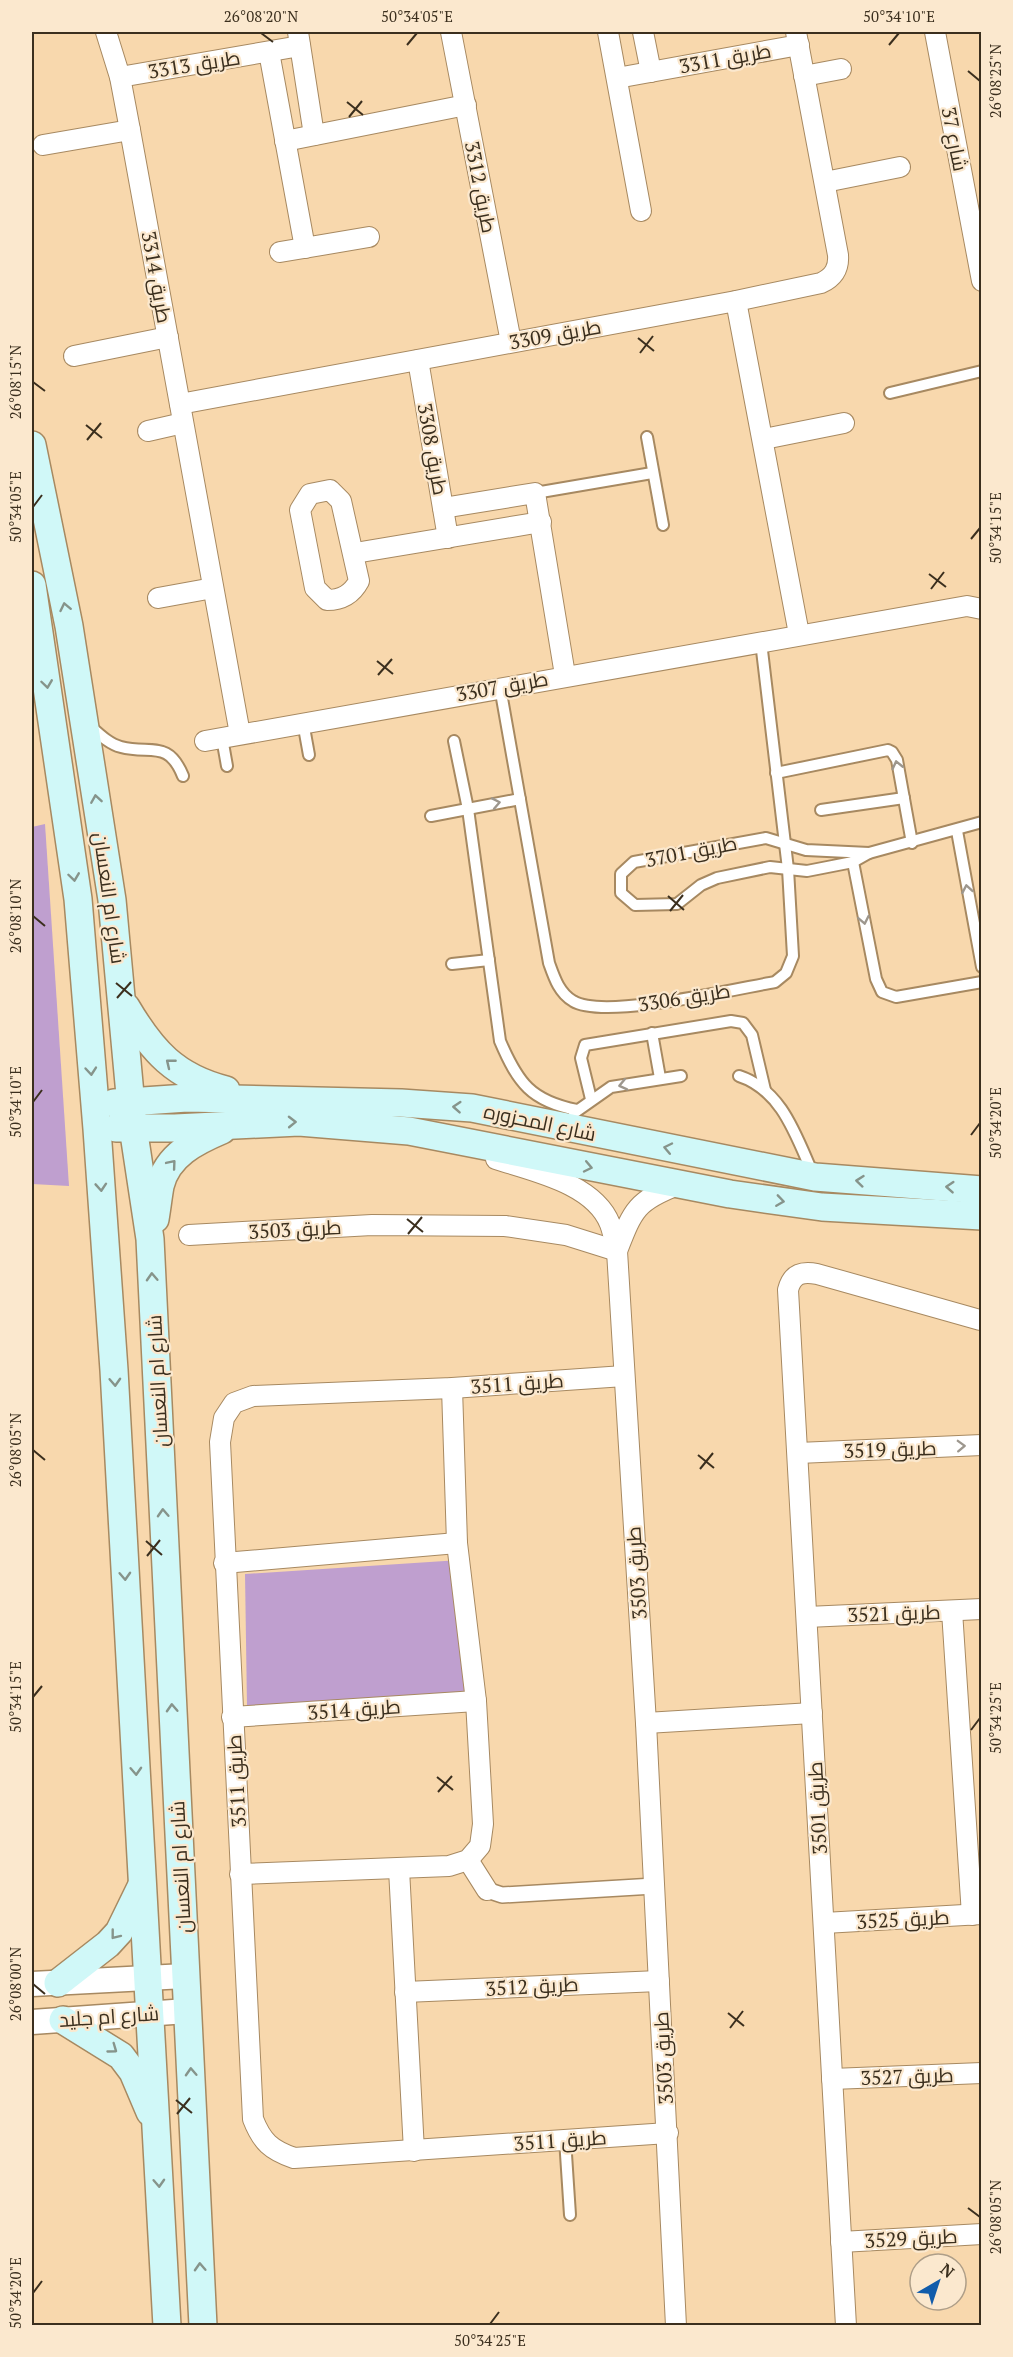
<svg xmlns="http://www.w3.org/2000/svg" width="1013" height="2357" viewBox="0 0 1013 2357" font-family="'PT Serif',Cairo,serif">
  <rect width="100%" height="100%" fill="#f8d8ad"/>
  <g fill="#bf9fcf">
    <polygon points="45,824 69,1186 32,1184 32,827"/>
    <polygon points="460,1560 469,1692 247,1707 245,1574"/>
  </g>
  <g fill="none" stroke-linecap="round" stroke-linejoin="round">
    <defs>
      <g id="service">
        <polyline points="890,393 982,371"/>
        <polyline points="647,437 663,525"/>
        <polyline points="535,493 652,473"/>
        <path d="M 500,687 L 549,963 C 554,977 559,993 573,1001 C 603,1020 735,989 775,982 L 786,973 L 793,956 L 788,869 L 761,642"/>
        <polyline points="303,722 309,755"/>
        <path d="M 90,726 C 99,734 109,744 121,747 C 150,755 168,739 183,776"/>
        <polyline points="222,738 227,766"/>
        <path d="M 454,741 L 468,809 L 500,1041 C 518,1083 531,1101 577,1110"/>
        <polyline points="776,773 888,750 892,752 897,760 912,843"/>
        <polyline points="821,810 904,798"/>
        <polyline points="431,816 520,799"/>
        <polyline points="957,831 982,967"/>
        <polygon points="766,838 806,850 869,853 853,862 807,871 770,867 717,878 701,885 677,904 635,905 621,893 621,874 634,862"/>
        <polyline points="869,853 982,822"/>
        <polyline points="853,862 876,979 882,992 896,997 982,982"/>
        <polyline points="452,964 489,960"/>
        <polyline points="652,1033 660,1078"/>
        <path d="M 739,1076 C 782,1090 796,1136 813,1174"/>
        <polyline points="591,1099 581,1058 585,1045 731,1021 743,1023 752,1035 765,1090"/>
        <polyline points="574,1113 611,1087 681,1076"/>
        <polyline points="565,2139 570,2215"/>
      </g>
      <polyline id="pedestrian" points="487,1890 502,1895 654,1886"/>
      <g id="minor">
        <polyline points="106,32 120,77 130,130 240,734"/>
        <polyline points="298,32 314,135"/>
        <polyline points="451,32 511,342"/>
        <polyline points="608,32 641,211"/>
        <polyline points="643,32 651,72"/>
        <polyline points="935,32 982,281"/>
        <polyline points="269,52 305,248"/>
        <polyline points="804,76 841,69"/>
        <polyline points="120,77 300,46"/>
        <polyline points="617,78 799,45"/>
        <polyline points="285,141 466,105"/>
        <polyline points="43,145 130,130"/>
        <polyline points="825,182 900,167"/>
        <polyline points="280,252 369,237"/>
        <polyline points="736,301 799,634"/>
        <polyline points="74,356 168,337"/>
        <polyline points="418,360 448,538"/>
        <path d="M 180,404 L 736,301 L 821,283 C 834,277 839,268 838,255 L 796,32"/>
        <polyline points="148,431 183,423"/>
        <polyline points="764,439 844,423"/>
        <path d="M 330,490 L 341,501 L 359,581 C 352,594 342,600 327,600 L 315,588 L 300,510 L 310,494 Z"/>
        <polyline points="443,508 535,493 565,675"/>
        <polyline points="355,553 541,522"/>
        <polyline points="158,598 213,588"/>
        <polyline points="205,741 967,606 982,609"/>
        <path d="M 496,1159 C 532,1171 594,1183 610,1224 C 613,1232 615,1242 617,1251 L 646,1723 L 676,2326"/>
        <polyline points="189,1235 372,1225 505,1226 566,1235 617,1251"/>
        <path d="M 617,1251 C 633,1210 636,1201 678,1185"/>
        <path d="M 624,1376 L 452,1388 L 253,1396 L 234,1403 L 224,1418 L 220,1442 L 253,2119 C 262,2142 271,2150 294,2158 L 668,2133"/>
        <polyline points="798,1453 982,1445"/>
        <polyline points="224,1563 457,1543"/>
        <polyline points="952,1611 972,1915"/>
        <polyline points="807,1617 982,1609"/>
        <polyline points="232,1717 476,1701"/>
        <polyline points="646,1723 812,1713"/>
        <polyline points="468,1860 487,1890"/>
        <polyline points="399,1869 414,2151"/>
        <polyline points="240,1874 449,1866 468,1860 480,1846 483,1824 476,1701 457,1543 452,1388"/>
        <polyline points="824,1923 982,1914"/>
        <polyline points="405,1992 659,1981"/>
        <polyline points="832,2079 982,2073"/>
        <polyline points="841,2242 982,2234"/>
        <path d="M 846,2326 L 788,1290 C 792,1274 802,1271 817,1274 L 980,1320"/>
      </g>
      <g id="tertiary">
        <polyline points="32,1984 185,1976"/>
        <polyline points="32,2022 187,2011"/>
      </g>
      <g id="secondary">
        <polyline points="32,445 69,626 112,900 133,1127 150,1239 203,2326"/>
        <polyline points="32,585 78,899 97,1129 114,1370 167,2326"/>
        <path d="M 126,1007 C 152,1051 175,1077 226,1090"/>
        <polyline points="114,1103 187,1098 401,1103 472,1108 815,1177 982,1190"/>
        <polyline points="116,1128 175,1128 299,1122 409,1131 730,1194 822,1207 982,1216"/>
        <path d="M 155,1219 C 157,1208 158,1197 160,1186 C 167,1155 196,1141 222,1130"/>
        <polyline points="58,1983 108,1944 119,1932 141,1887"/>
        <polyline points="63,2020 121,2056 133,2072 150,2112"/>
      </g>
    </defs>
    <use href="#service" stroke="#a78961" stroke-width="14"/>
    <use href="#pedestrian" stroke="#a78961" stroke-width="18"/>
    <use href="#minor" stroke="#a78961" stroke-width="22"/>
    <use href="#tertiary" stroke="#a78961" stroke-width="27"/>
    <use href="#secondary" stroke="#a78961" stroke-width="30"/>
    <use href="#service" stroke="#fff" stroke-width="10"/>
    <use href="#pedestrian" stroke="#fff" stroke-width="15"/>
    <use href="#minor" stroke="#fff" stroke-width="20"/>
    <use href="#tertiary" stroke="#fff" stroke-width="24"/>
    <use href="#secondary" stroke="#d0f8f8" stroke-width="27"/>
  </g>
  <defs><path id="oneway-chevron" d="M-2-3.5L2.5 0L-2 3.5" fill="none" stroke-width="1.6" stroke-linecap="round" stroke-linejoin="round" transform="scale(1.5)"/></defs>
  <g stroke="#86948b">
    <use href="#oneway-chevron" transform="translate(65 607) rotate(-102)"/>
    <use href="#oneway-chevron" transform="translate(47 684) rotate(82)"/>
    <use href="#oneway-chevron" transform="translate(96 799) rotate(-99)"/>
    <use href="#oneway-chevron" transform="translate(74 877) rotate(82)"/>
    <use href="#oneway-chevron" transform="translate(170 1063) rotate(-141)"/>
    <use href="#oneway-chevron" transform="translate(91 1071) rotate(85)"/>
    <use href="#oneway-chevron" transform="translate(457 1107) rotate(-176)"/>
    <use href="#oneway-chevron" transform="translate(292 1122) rotate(-1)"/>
    <use href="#oneway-chevron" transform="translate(668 1148) rotate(-168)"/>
    <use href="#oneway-chevron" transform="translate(172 1164) rotate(-50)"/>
    <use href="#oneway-chevron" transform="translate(588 1167) rotate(12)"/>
    <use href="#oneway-chevron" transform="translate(860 1181) rotate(-174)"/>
    <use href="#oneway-chevron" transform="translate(101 1187) rotate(86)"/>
    <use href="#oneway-chevron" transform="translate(950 1187) rotate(-176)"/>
    <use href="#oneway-chevron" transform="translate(780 1201) rotate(8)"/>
    <use href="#oneway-chevron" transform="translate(152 1277) rotate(-93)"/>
    <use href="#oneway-chevron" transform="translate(115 1382) rotate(87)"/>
    <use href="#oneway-chevron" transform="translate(163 1513) rotate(-93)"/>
    <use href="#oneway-chevron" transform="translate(125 1576) rotate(87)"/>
    <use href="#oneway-chevron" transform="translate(172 1708) rotate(-93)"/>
    <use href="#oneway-chevron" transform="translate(136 1771) rotate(87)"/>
    <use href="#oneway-chevron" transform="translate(115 1935) rotate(128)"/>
    <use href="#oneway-chevron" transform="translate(113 2049) rotate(36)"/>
    <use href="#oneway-chevron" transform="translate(191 2072) rotate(-93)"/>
    <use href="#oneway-chevron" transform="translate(159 2183) rotate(87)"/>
    <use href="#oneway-chevron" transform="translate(200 2267) rotate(-93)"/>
  </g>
  <g stroke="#9d978e">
    <use href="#oneway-chevron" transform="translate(897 765) rotate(-103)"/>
    <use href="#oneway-chevron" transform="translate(496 803) rotate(-11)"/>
    <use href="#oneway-chevron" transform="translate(967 889) rotate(-100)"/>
    <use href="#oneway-chevron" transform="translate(864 920) rotate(79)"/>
    <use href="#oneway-chevron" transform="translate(623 1085) rotate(167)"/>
    <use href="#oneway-chevron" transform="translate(961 1446) rotate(-2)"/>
  </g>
  <path fill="none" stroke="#3b2f1e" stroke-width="2" d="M 261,33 L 273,42M 407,45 L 417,33M 889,45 L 899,33M 968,71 L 980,81M 347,102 L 363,115M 349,117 L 362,101M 638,338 L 654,351M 640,353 L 653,336M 33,382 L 45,391M 86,425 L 102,438M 87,440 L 101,423M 33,507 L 42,495M 971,539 L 980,528M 929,574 L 946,587M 931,589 L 944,572M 377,661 L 393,674M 378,675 L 392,659M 668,896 L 684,910M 670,911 L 683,895M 33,916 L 45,926M 116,983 L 132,996M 117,998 L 131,982M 33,1102 L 42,1090M 971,1135 L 980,1123M 407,1219 L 423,1232M 408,1234 L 422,1217M 33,1450 L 45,1460M 698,1455 L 714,1468M 700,1469 L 713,1453M 146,1541 L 162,1555M 147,1556 L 160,1540M 33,1697 L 42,1686M 971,1730 L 980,1718M 437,1777 L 453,1790M 438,1792 L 452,1776M 33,1984 L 45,1994M 728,2013 L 744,2026M 730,2028 L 743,2011M 176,2100 L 192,2113M 177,2114 L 190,2098M 968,2208 L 980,2217M 33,2293 L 42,2281M 490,2324 L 499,2312"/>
  <g text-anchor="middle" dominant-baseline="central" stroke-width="4.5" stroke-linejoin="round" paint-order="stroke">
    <g font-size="20" fill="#3b2f1e" stroke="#fbe8ce">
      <text transform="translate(725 58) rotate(-10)">طريق 3311</text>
      <text transform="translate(194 64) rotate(-9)">طريق 3313</text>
      <text transform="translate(955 139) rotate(79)">شارع 37</text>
      <text transform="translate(481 187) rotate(79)">طريق 3312</text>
      <text transform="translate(157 277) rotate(80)">طريق 3314</text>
      <text transform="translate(555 334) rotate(-10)">طريق 3309</text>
      <text transform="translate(433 449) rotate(80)">طريق 3308</text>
      <text transform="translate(502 686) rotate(-10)">طريق 3307</text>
      <text transform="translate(691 851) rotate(-11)">طريق 3701</text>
      <text transform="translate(110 898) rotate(82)">شارع ام النعسان</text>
      <text transform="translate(684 997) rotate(-9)">طريق 3306</text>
      <text transform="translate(540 1122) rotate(12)">شارع المحزوره</text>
      <text transform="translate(295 1229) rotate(-3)">طريق 3503</text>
      <text transform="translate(157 1381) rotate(-93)">شارع ام النعسان</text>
      <text transform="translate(517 1383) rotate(-4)">طريق 3511</text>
      <text transform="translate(890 1449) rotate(-2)">طريق 3519</text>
      <text transform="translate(636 1573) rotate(-94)">طريق 3503</text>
      <text transform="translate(894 1613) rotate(-2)">طريق 3521</text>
      <text transform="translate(354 1709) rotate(-4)">طريق 3514</text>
      <text transform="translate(236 1781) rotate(-93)">طريق 3511</text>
      <text transform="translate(817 1808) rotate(-93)">طريق 3501</text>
      <text transform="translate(180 1867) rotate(-93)">شارع ام النعسان</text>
      <text transform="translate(903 1919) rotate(-3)">طريق 3525</text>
      <text transform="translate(532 1986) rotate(-3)">طريق 3512</text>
      <text transform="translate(109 2016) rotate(-4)">شارع ام جليد</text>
      <text transform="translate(663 2058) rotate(-93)">طريق 3503</text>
      <text transform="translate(907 2076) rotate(-2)">طريق 3527</text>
      <text transform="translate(560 2140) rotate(-4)">طريق 3511</text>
      <text transform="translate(911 2238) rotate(-3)">طريق 3529</text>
    </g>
  </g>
  <rect width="1013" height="2357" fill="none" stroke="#fbe8ce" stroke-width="66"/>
  <g transform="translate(938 2282) rotate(39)"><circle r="28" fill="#fbe8ce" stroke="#ae9e88" stroke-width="1.5"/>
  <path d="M0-4.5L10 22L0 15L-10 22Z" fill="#115cab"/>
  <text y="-9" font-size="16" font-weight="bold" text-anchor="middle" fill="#3b2f1e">N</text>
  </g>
  <rect x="33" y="33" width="947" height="2291" fill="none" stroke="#3b2f1e" stroke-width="2"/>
  <g font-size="15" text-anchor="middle" fill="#3b2f1e">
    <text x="261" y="22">26°08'20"N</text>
    <text x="417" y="22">50°34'05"E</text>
    <text x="899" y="22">50°34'10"E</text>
    <text transform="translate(996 81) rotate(-90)" y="5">26°08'25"N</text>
    <text transform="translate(16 382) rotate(-90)" y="5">26°08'15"N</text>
    <text transform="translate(16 507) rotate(-90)" y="5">50°34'05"E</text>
    <text transform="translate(996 528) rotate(-90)" y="5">50°34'15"E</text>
    <text transform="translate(16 916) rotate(-90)" y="5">26°08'10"N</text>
    <text transform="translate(16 1102) rotate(-90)" y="5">50°34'10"E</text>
    <text transform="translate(996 1123) rotate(-90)" y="5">50°34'20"E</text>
    <text transform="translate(16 1450) rotate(-90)" y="5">26°08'05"N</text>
    <text transform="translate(16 1697) rotate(-90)" y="5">50°34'15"E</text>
    <text transform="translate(996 1718) rotate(-90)" y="5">50°34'25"E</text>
    <text transform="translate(16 1984) rotate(-90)" y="5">26°08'00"N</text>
    <text transform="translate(996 2217) rotate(-90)" y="5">26°08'05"N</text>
    <text transform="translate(16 2293) rotate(-90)" y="5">50°34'20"E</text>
    <text x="490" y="2346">50°34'25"E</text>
  </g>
</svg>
